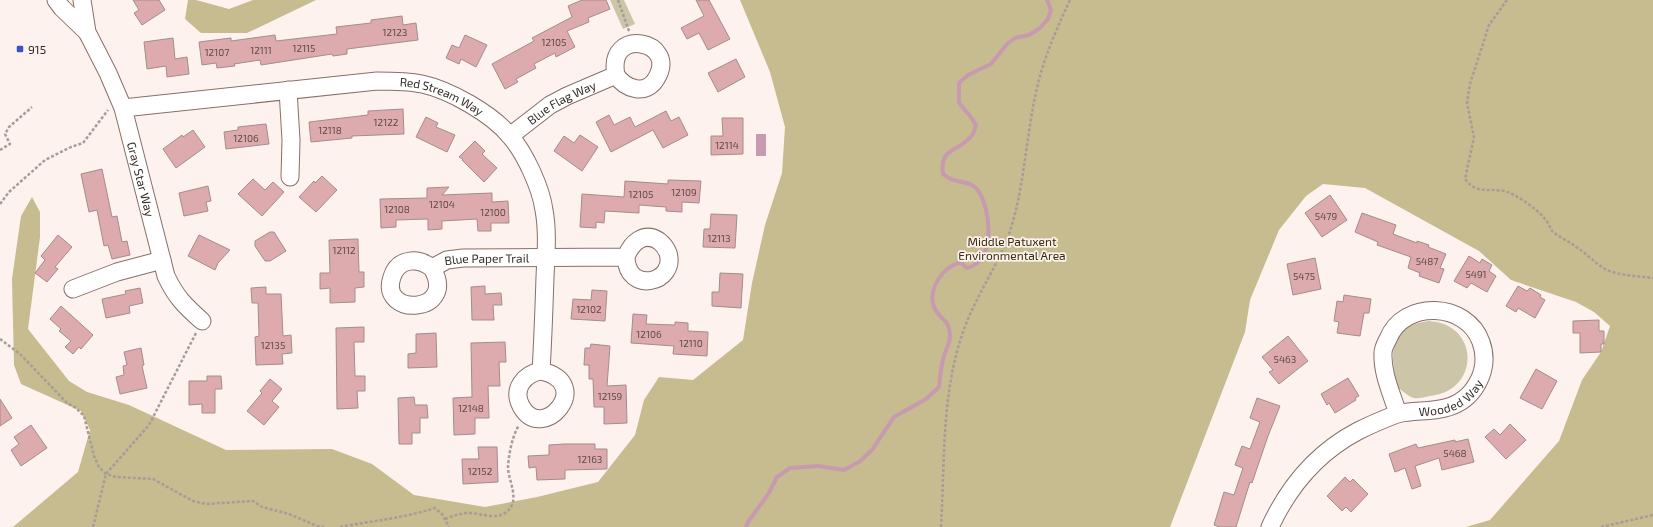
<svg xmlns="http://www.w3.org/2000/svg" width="1653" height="527" viewBox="0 0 1653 527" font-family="'Exo 2',sans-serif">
  <rect width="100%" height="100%" fill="#fdf2ee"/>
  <g fill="#ccc5a8">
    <polygon points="610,0 624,0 635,24 623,29"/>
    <path d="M 1428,321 C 1480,323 1481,391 1430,396 C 1425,397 1418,399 1414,398 C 1409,397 1403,391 1398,388 C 1390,356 1387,327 1428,321 Z"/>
  </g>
  <g fill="#c7bb90">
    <polygon points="188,0 196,0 229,9 253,0 316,0 247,33 201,33 185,19"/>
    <polygon points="740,0 1653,0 1653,527 1466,527 1490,520 1559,441 1582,380 1601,352 1610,326 1594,312 1576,302 1511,280 1479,251 1365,188 1323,184 1306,196 1279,230 1250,300 1245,332 1170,527 13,527 78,472 90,430 81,411 21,384 14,365 12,279 21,216 32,197 40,212 40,237 28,329 69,381 87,392 129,405 226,450 332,449 372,464 414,495 485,507 537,497 598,482 635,435 644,400 659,377 693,380 743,340 752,283 765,225 782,173 785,127 770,72"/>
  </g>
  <rect fill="#c79aaf" x="756" y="134" width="10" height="22"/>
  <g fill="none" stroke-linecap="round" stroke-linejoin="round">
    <path stroke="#c79aaf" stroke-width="4" d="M 746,527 L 748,522 L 769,493 L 777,477 L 790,468 L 818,466 L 844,470 L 859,462 L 872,450 L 894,417 L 926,399 L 939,387 C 940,376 941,366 944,356 C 946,350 950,342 950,336 C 949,317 939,320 934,307 C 927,290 944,264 961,263 L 967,268 C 997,262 991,207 977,189 C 970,181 959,183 951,179 C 948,178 946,176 943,174 C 939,146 961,152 973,134 C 974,132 975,128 976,125 L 970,116 L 959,103 L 959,83 L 968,75 L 991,64 L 1007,44 L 1015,38 L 1029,35 L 1040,28 L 1048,19 L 1051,10 L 1047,0"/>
  </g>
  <g fill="#ddaaad" stroke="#a58c8c">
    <polygon points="133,0 159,0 165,10 142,25 134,13 139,10"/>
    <polygon points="582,0 606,0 610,9 588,18 589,22 567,31 575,47 556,57 555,53 534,64 536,68 516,79 518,82 505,89 492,64 534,41 532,38 572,17 568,6"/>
    <polygon points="696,0 709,0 730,39 708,50 699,33 687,39 681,28 704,16"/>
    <polygon points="402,16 403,25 416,23 418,40 347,49 347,54 333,56 332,54 261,65 260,60 234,64 235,66 217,68 216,63 202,65 199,42 231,38 231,41 275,35 276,41 337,34 336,27 371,23 371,20"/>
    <polygon points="465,35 487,45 476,67 461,59 459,64 446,58 452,45 459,48"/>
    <polygon points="173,38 175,59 187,57 189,74 167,77 166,66 147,69 144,42"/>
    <polygon points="736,59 745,77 718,92 708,73"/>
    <polygon points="403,109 404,134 352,136 352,138 311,142 309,122 368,115 368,111"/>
    <polygon points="666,111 671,121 679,117 688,135 663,148 653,130 611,152 596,122 609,115 614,125 630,117 635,127"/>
    <polygon points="426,117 438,123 436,127 455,135 447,152 416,137"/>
    <polygon points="722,118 743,118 743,154 711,155 711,136 723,136"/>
    <polygon points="266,124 269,144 226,149 224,132 238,130 238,127"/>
    <polygon points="193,130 205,147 176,168 163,149 182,135 183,137"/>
    <polygon points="580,135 598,147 582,171 554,151 564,136 574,143"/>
    <polygon points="475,141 485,151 482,154 497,168 484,182 462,160 463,159 459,157"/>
    <polygon points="102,169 112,217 117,216 122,242 127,241 130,255 112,259 108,245 104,246 97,210 89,212 81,174"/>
    <polygon points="322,176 337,190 316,212 299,197 314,181 315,183"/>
    <polygon points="253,179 265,190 273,182 284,192 262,216 238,194"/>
    <polygon points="668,180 701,181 699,203 682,202 682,212 666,211 666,207 639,205 639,213 605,211 604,223 596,222 596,228 580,227 582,194 624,197 625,181 668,184"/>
    <polygon points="208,186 211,201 206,202 208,211 184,216 179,193"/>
    <polygon points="449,187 442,195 492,193 492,202 508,201 509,223 491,223 491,231 478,231 477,219 442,221 442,229 428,230 428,219 396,220 396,227 381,228 380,199 427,198 427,188"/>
    <polygon points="1330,195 1347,220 1322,237 1305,213"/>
    <polygon points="1362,213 1396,225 1393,234 1417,243 1417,241 1429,245 1428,247 1446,254 1440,268 1444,269 1439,283 1419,276 1420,273 1408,268 1411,257 1377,245 1378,242 1355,232"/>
    <polygon points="711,214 737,215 735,248 703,247 704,229 710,229"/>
    <polygon points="270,232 274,232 286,251 270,261 265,261 255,246 255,241"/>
    <polygon points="58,235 72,247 55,267 58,269 47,282 35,273 45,260 41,256"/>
    <polygon points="199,235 230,250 218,263 215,270 188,256"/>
    <polygon points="358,239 359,272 364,272 364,287 355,288 355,302 330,303 330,288 320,289 320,273 330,273 329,240"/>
    <polygon points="1469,256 1480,263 1482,259 1492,265 1489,271 1496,276 1487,292 1471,283 1467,288 1454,281"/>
    <polygon points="1315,258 1321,289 1293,295 1287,264"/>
    <polygon points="720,273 743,274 741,308 712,306 712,292 719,292"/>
    <polygon points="485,286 485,294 501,293 502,305 493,305 494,320 472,320 471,287"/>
    <polygon points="1518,286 1527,291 1530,288 1541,295 1540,297 1545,300 1535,318 1518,308 1516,312 1506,306"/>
    <polygon points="266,287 266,294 281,294 283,336 291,335 292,353 282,354 283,364 256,365 255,337 259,336 258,303 252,303 251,288"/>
    <polygon points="140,288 143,303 129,306 130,313 106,318 102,299 126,294 125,291"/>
    <polygon points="592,290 607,291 605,321 571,319 573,299 591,300"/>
    <polygon points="1344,295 1371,299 1369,313 1364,313 1360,336 1337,333 1339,322 1334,321 1337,301 1343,302"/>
    <polygon points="61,306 93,335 81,349 79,347 73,354 65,347 71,341 59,331 61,329 50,319"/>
    <polygon points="633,314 647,315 646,324 675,325 675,322 688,323 688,331 708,332 707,356 673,354 674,346 631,343"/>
    <polygon points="1599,320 1599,331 1604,331 1604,344 1601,344 1601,352 1580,353 1580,333 1573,333 1573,321"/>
    <polygon points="364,327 364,342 354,342 355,376 365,376 365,391 357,391 358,408 337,409 336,328"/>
    <polygon points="436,333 437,367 408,368 408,354 416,353 416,334"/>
    <polygon points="1288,336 1308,361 1279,384 1269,372 1273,370 1262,357"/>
    <polygon points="505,342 506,362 499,362 500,386 488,386 489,418 475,418 475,434 454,435 453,398 472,397 471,343"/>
    <polygon points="591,344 610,346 607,386 626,385 627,423 604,424 604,407 594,407 593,379 589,379 589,365 584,365 585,348 590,348"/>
    <polygon points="141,348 144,365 142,366 147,388 120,394 116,377 124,375 123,366 127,365 124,352"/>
    <polygon points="1536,369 1557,381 1542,409 1520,398"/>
    <polygon points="207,376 221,376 222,389 215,389 215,413 202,413 202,404 189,405 189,381 207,381"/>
    <polygon points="1348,378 1359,396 1355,398 1356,400 1335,413 1329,403 1327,405 1321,394"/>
    <polygon points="270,379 282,389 272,401 279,407 264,425 247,411 262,393 260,391"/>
    <polygon points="414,397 415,405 427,405 428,418 420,418 420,433 412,433 412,444 399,444 398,398"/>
    <polygon points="1257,398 1280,406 1268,436 1252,483 1250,482 1236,527 1220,527 1214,525 1224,492 1234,495 1243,468 1235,465 1242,446 1250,449 1260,422 1250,418"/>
    <polygon points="0,399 12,418 0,426"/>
    <polygon points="1510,424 1526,440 1506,459 1485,437 1494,429 1500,435"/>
    <polygon points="31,425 47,448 21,466 11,450 19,444 14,437"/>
    <polygon points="1468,439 1474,462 1442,470 1439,458 1415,466 1421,486 1412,489 1405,468 1395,472 1389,454 1416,444 1418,448 1455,440 1455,442"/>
    <polygon points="564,444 595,444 595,449 607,449 607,469 565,470 565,479 537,480 536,467 529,468 528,456 549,455 549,445"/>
    <polygon points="478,447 497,447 498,482 463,484 462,459 479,459"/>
    <polygon points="1345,477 1350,482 1353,479 1368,494 1351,512 1346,507 1342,511 1327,496"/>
  </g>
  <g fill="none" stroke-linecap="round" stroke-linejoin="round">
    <defs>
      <g id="minor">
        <polyline points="56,0 62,8 87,32"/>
        <path id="s1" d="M 82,0 L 87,32 L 108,73 L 123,108 L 166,276 C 176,297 184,305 202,321"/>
        <polyline points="288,90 291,140 290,177"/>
        <path id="s2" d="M 123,108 L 377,81 C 392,81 407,81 422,84 C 450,90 492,114 510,136 C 525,153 541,188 544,210 C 548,232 546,254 545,277 C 544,308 543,339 541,371 C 524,374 512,389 521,406 C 542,445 596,383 541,371"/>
        <path id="s3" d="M 510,136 L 550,105 L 567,96 L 616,75 C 625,89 646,96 656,79 C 680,40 606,26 616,75"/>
        <path id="s4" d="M 432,268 C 418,257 398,258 392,277 C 378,318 459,314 432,268 L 447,260 L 463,258 L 626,257 C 627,295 677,283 668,253 C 666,248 663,244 659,241 C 644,231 631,243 626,257"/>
        <polyline points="73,289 117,272 162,260"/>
        <path id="s5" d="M 1270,527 C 1289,486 1318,452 1358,431 C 1370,425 1384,419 1397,414 C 1412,410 1430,412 1445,408 C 1474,401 1491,370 1481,342 C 1467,302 1404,299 1388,339 C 1386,343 1383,348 1383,353 C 1382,374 1392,394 1398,414"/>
      </g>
    </defs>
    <use href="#minor" stroke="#877068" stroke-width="19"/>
    <g stroke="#a69c98" stroke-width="2.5" stroke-dasharray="3 2" stroke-linecap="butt">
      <polyline points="618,0 629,31"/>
      <path d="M 1507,0 L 1489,25 L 1470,84 L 1467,103 L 1474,137 L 1465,179 C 1478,198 1497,184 1514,195 C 1525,201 1538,210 1545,219 C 1549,223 1550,229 1553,232 C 1560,238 1569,241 1576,247 C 1586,253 1595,263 1605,269 C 1619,276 1638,276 1653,278"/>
      <polyline points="0,150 10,144 5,134 9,127 32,107"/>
      <polyline points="0,204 9,192 45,160 71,147 83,143 108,110"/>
      <polyline points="0,339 20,354 67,403 76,408 84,416 94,456 99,467 106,474 116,477 153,479 193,501 206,504 253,501 262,507 289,514 317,526 324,527"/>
      <path d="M 445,519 C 453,516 461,513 469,513 C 480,513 495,520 505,513 C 522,502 508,481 508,467 C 509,453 512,437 519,425"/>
      <polyline points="93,527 106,474 149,425 196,333"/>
      <path d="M 340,527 C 372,521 404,518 435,508 L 442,514 L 449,527"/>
      <path d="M 941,527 C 945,462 941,395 963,332 C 975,297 998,266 1010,231 C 1025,185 1026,134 1037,88 C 1044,57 1057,28 1070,0"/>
      <polyline points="1601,527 1653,515"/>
    </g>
    <use href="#minor" stroke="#fff" stroke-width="17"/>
  </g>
  <rect fill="#3d52c5" stroke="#fdf2ee" stroke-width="1.5" x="16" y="45" width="8" height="8" rx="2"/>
  <g text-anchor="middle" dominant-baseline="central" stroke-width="3.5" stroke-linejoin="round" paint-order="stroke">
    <g font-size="10" fill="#5e4b48">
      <text x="395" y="32">12123</text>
      <text x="554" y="42">12105</text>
      <text x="304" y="48">12115</text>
      <text x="261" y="50">12111</text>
      <text x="217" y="52">12107</text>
      <text x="386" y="122">12122</text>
      <text x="330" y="130">12118</text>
      <text x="246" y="138">12106</text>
      <text x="727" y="145">12114</text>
      <text x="684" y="192">12109</text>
      <text x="641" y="194">12105</text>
      <text x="442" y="204">12104</text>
      <text x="397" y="209">12108</text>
      <text x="493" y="212">12100</text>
      <text x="1326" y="216">5479</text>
      <text x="719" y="238">12113</text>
      <text x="344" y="250">12112</text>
      <text x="1427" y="261">5487</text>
      <text x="1476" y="274">5491</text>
      <text x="1304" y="276">5475</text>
      <text x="589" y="309">12102</text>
      <text x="649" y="334">12106</text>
      <text x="691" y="343">12110</text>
      <text x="273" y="345">12135</text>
      <text x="1285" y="359">5463</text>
      <text x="610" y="396">12159</text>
      <text x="471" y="408">12148</text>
      <text x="1455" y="453">5468</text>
      <text x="590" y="459">12163</text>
      <text x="480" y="471">12152</text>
    </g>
    <g font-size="12" fill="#342b27" stroke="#fdf2ee" text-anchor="start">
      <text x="28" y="49">915</text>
    </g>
    <g font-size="12" fill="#342b27" stroke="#fdf2ee">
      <text stroke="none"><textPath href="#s2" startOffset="323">Red Stream Way</textPath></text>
      <text stroke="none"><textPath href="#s3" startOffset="62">Blue Flag Way</textPath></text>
      <text stroke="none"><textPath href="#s1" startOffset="190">Gray Star Way</textPath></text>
      <text stroke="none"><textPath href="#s4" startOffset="202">Blue Paper Trail</textPath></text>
      <text stroke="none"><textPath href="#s5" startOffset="233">Wooded Way</textPath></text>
    </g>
    <g font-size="12" fill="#372e09" stroke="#fdf2ee">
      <text x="1012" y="241">Middle Patuxent<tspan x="1012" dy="14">Environmental Area</tspan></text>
    </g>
  </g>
</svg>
